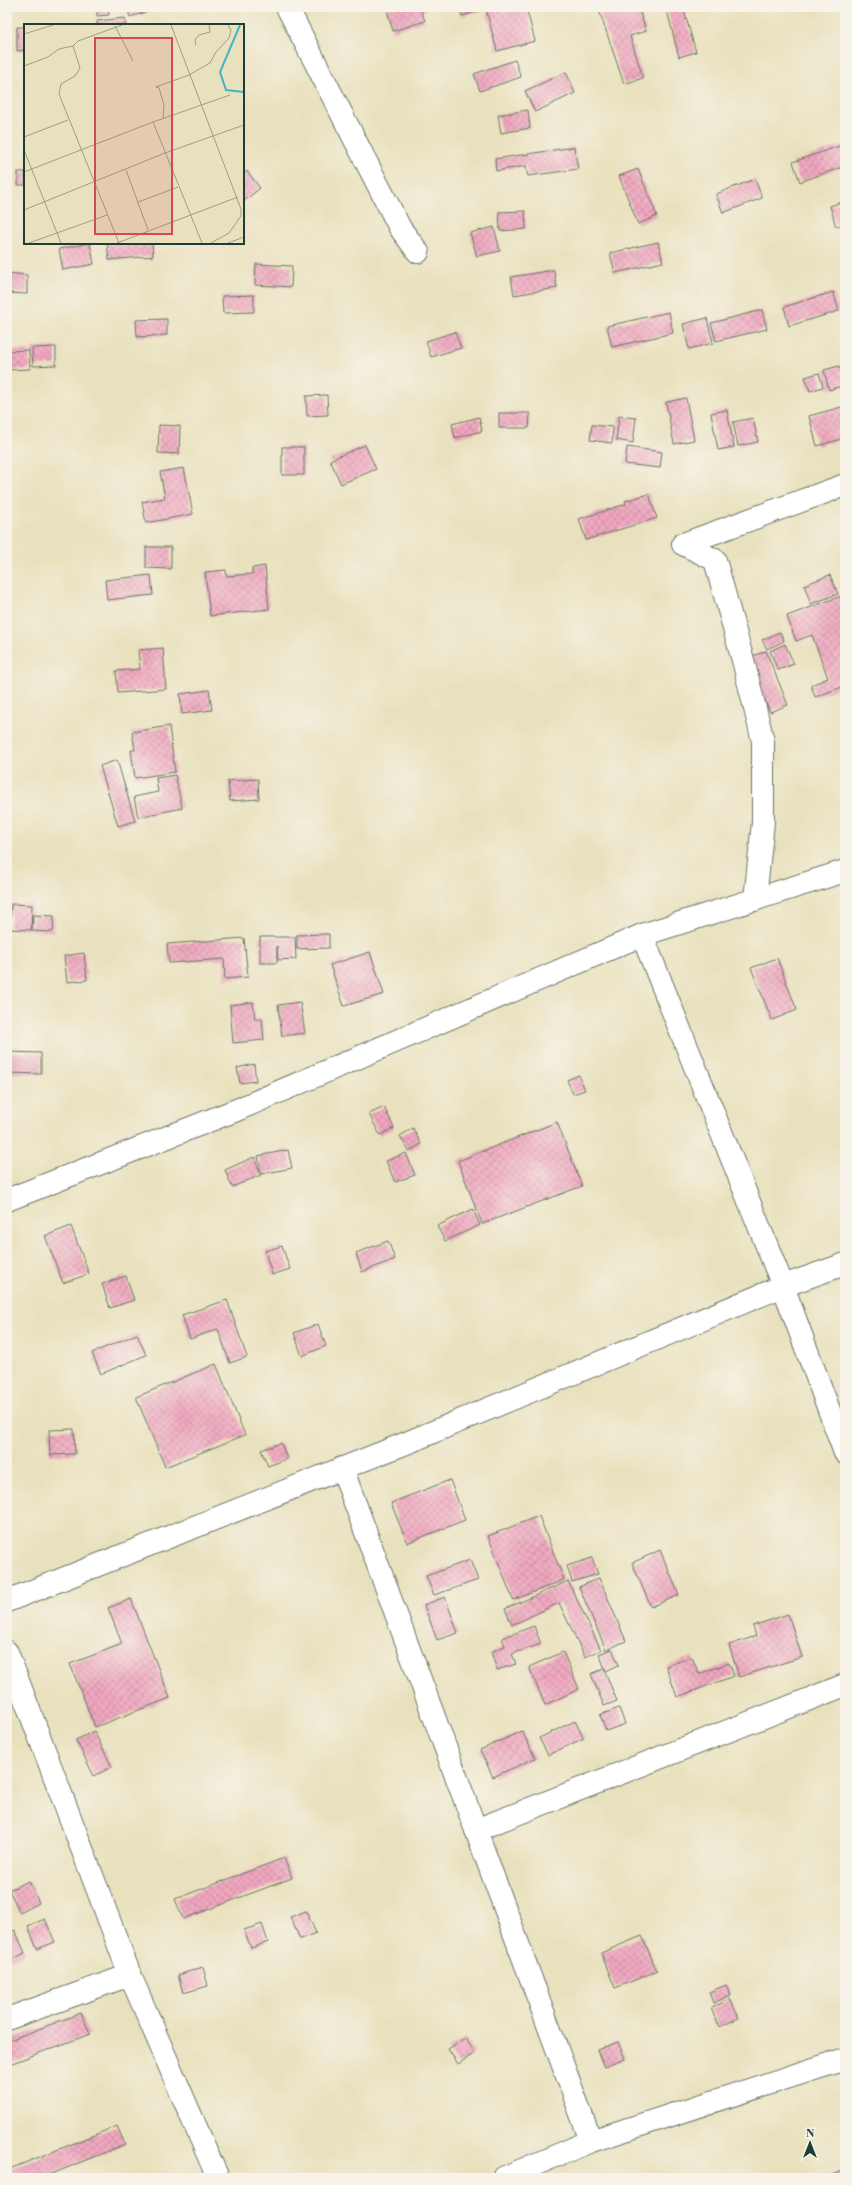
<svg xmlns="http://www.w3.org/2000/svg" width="852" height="2185" viewBox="0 0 852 2185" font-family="'Libre Bodoni',serif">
  <defs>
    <pattern id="building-cross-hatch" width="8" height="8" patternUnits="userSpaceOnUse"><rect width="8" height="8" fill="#f1a8c0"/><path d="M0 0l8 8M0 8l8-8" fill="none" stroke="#c38a9d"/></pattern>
  </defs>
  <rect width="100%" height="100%" fill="#f7f3e8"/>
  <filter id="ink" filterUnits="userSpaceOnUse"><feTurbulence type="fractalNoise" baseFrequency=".025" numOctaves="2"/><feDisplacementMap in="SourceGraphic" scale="8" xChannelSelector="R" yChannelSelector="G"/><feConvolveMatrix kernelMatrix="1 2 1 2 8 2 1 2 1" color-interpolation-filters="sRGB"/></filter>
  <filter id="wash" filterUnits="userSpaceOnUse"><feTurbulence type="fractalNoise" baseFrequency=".012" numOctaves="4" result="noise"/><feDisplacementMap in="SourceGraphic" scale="16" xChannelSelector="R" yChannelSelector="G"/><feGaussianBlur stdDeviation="0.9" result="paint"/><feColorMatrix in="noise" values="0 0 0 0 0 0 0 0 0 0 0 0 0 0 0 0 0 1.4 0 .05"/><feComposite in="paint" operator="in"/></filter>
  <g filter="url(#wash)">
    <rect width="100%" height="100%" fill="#e9e1be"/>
    <g id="blocks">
      <g fill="url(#building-cross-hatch)">
        <polygon points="97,7 108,7 109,15 97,16"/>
        <polygon points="127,7 163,7 130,17"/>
        <polygon points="386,7 433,7 421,11 425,21 393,31"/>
        <polygon points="459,7 526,7 535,41 497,51 486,9 462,16"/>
        <polygon points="598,7 638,7 646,31 630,36 643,78 624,84"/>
        <polygon points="666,7 683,7 696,52 679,57"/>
        <polygon points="125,18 126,25 97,25 97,21"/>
        <polygon points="17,27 25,27 25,50 17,51"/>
        <polygon points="515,60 521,77 480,91 474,74"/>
        <polygon points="566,72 575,93 535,112 525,91"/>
        <polygon points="528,110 530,128 501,133 498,115"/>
        <polygon points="845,144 845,166 800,182 793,162"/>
        <polygon points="574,147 578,169 528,176 526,166 496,171 495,159"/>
        <polygon points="638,169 657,216 638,224 619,176"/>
        <polygon points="247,171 260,188 243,202 243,175"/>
        <rect x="18" y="172" width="7" height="13"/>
        <polygon points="755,179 762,198 723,213 716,194"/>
        <polygon points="845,201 845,224 836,227 830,206"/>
        <polygon points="525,211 526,229 500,231 499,212"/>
        <polygon points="494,227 500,251 477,256 470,233"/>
        <polygon points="658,242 663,262 615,273 610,253"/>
        <polygon points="90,243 94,264 63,270 59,249"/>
        <polygon points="107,243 152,243 153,256 109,260"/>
        <polygon points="256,264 292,266 291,287 255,285"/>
        <polygon points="554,270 557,288 514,295 511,277"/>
        <polygon points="7,273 27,275 27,294 7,293"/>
        <polygon points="833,292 839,311 789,326 784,307"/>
        <polygon points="254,295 254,312 223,313 222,296"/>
        <polygon points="762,310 767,329 716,341 711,323"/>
        <polygon points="669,312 673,333 612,347 607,326"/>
        <polygon points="707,318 713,343 689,349 683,324"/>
        <polygon points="167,319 167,335 137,337 136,320"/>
        <polygon points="455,332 461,348 431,357 426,341"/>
        <polygon points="56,347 56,365 33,366 32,348"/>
        <polygon points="29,350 30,369 7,370 7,351"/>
        <polygon points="839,366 845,385 829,390 824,370"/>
        <polygon points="819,373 823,387 810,391 805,377"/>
        <polygon points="327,395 328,415 307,416 306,396"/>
        <polygon points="686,398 694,440 674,444 666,402"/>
        <polygon points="845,406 845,438 817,446 809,416"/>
        <polygon points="727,410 734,447 718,450 711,413"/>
        <polygon points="499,413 530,413 529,428 499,428"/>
        <polygon points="619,416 636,418 633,443 616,440"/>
        <polygon points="479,417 482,431 455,438 452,424"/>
        <polygon points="753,418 758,442 738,446 733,422"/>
        <polygon points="159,425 180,426 179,454 158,453"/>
        <polygon points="592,425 613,427 612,443 590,440"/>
        <polygon points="365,445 376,469 341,484 330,460"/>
        <rect x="282" y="447" width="22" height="28"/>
        <polygon points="627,447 662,452 660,468 625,464"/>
        <polygon points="184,468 193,514 146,523 142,502 165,498 160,472"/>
        <polygon points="649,494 657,518 586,540 579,519 626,504 625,501"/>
        <polygon points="146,547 171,547 171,569 146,568"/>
        <polygon points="265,566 269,609 210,616 205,572 226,570 226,576 252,574 252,568"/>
        <polygon points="151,575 153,595 107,600 105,580"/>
        <polygon points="830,575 838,594 811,604 804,585"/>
        <polygon points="841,596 845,606 845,686 815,697 811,685 828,678 812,635 796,641 787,616"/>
        <polygon points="780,632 784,641 767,649 762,640"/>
        <polygon points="785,644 794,664 778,670 770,651"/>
        <polygon points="163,648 166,689 118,693 116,671 140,669 138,650"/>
        <polygon points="766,651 788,705 770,712 747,658"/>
        <polygon points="209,690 212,710 182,714 180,694"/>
        <polygon points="169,726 175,772 135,778 131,750 135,750 132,732"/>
        <polygon points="117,760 135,821 118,826 100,766"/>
        <polygon points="175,775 182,808 138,817 134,797 158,792 156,778"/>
        <polygon points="258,779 259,799 230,801 228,781"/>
        <polygon points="11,904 32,905 31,930 10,929"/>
        <polygon points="33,915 54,916 53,932 32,931"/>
        <polygon points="329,934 329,948 297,949 297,935"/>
        <polygon points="260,937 295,937 296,959 278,960 277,946 277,963 260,963"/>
        <polygon points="244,938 248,977 225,979 224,959 169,963 167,944"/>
        <polygon points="370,952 384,994 344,1006 330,965"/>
        <polygon points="84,953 87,980 67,982 64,956"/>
        <polygon points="777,958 797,1010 772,1020 751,968"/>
        <polygon points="253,1002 255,1019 262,1019 264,1040 233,1043 230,1005"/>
        <polygon points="300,1002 305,1033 282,1036 278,1005"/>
        <polygon points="7,1052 41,1053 41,1074 7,1073"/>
        <polygon points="254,1064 256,1081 240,1083 237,1068"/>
        <polygon points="579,1075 585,1090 573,1094 567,1080"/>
        <polygon points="384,1107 394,1128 380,1135 369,1114"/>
        <polygon points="557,1122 582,1186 482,1224 458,1161"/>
        <polygon points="413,1128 421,1144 409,1151 400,1136"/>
        <polygon points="288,1150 292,1168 261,1174 258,1156"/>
        <polygon points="406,1153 415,1175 395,1182 386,1161"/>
        <polygon points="254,1157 261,1175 232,1187 225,1170"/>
        <polygon points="473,1209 480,1225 445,1241 437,1226"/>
        <polygon points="71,1226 89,1274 63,1283 45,1236"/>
        <polygon points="388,1241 395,1259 362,1272 356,1253"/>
        <polygon points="282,1246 290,1269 272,1275 265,1251"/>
        <polygon points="126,1276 134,1300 110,1308 102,1284"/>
        <polygon points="227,1300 247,1357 230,1363 218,1329 190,1339 182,1315"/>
        <polygon points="318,1324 326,1346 302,1356 294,1333"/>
        <polygon points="137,1334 146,1355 101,1374 92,1353"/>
        <polygon points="216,1364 245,1435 165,1467 136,1397"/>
        <polygon points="74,1429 75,1454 50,1455 49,1430"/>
        <polygon points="281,1443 287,1459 268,1466 261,1450"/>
        <polygon points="450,1480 465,1520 407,1543 391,1503"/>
        <polygon points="539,1516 564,1580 513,1600 488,1536"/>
        <polygon points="660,1550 679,1595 651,1607 632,1563"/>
        <polygon points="592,1558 598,1574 572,1582 567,1566"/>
        <polygon points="470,1560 478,1580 434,1595 426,1576"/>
        <polygon points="599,1578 626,1641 606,1650 579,1587"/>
        <polygon points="568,1581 601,1650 585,1657 559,1603 512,1625 505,1609"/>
        <polygon points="445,1597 458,1633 437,1640 424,1605"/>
        <polygon points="131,1599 170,1698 95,1727 70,1664 122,1644 108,1608"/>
        <polygon points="788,1614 802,1657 739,1677 729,1645 756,1636 753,1626"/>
        <polygon points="534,1626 541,1644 512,1654 516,1664 497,1670 491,1652 505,1646 502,1638"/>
        <polygon points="612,1649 619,1665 606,1671 599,1654"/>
        <polygon points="563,1652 579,1689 545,1705 529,1667"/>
        <polygon points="692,1657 699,1674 729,1663 734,1676 677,1697 666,1666"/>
        <polygon points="604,1669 617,1701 604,1706 591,1674"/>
        <polygon points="619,1708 625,1724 606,1731 600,1715"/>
        <polygon points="575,1721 584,1738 548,1755 539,1738"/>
        <polygon points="94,1731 112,1767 94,1776 76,1740"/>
        <polygon points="522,1731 535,1758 493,1777 480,1750"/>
        <polygon points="284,1858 292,1878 183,1919 175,1899"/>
        <polygon points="29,1881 39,1903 20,1913 9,1890"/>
        <polygon points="306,1911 316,1933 300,1939 290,1917"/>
        <polygon points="45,1919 55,1942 37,1949 28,1926"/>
        <polygon points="262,1924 268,1942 251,1948 244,1930"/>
        <polygon points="15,1930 25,1953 9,1961 7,1956 7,1934"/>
        <polygon points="642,1936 657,1971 615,1988 601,1953"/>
        <polygon points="203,1967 208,1986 183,1993 178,1975"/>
        <polygon points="726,1985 731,1995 713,2003 709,1992"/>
        <polygon points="730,1999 739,2018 719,2027 711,2008"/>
        <polygon points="81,2013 90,2034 7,2065 7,2041"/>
        <polygon points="465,2038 475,2053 458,2064 448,2049"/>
        <polygon points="618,2042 625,2059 604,2067 597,2050"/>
        <polygon points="117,2126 125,2144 42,2178 7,2178 7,2170"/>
        <polygon points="845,2170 845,2178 826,2178"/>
      </g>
    </g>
  </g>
  <g filter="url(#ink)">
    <use href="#blocks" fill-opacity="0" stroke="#667664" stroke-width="1"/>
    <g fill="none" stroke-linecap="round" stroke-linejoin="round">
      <defs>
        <g id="street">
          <polyline points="287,7 400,228 418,252"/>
          <polyline points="683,544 715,560 744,664 763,741 763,822 755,900"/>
          <polyline points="683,544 845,485"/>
          <polyline points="642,935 845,871"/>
          <polyline points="7,1200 239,1109 642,935 783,1286 845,1453"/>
          <polyline points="342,1468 591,2141"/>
          <polyline points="7,1601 409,1442 783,1286 845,1264"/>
          <polyline points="7,1652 130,1975 218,2178"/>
          <polyline points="476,1830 845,1685"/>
          <polyline points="7,2019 130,1975"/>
          <polyline points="503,2178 591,2141 845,2059"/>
        </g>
      </defs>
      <use href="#street" stroke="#667664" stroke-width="24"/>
      <use href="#street" stroke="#fff" stroke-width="22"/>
    </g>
  </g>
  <g transform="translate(24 24)">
    <rect width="220" height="220" fill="#e9e1be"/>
    <path fill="none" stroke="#46b3c3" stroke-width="2" d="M 216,1 L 196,48 L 202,66 L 220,68"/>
    <path fill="none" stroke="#989f87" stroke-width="1" d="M 147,1 L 217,185 L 217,192 L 205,209 L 187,219M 91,2 L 109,37M 0,10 L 29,1M 172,21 L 171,16 L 175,11 L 186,8 L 185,1M 49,22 L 56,44 L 51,52 L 37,60 L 35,70 L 95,219M 0,42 L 24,33 L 35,25 L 49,22 L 54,17 L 98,1M 139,95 L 140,81 L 135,64 L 132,63 L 165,51 L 186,39 L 192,28 L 205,14 L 207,6 L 204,1M 129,98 L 206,71M 0,113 L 44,96M 0,126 L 37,219M 102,146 L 124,206M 0,148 L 129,98 L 178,219M 114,178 L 154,163M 0,186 L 141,129 L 220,101M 5,219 L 83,191M 93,219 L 214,173M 204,219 L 220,213"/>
    <path fill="#d1495b" fill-opacity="0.15" stroke="#d1495b" stroke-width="2" d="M 71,14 L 148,14 L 148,210 L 71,210 Z"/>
    <rect width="220" height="220" fill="none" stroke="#1f3d34" stroke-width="2"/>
  </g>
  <rect width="852" height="2185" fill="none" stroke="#f7f3e8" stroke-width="24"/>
  <g transform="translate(810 2143)" stroke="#f7f3e8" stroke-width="3" paint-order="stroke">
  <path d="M0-3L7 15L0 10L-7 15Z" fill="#1f3d34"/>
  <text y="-6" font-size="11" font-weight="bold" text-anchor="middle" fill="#1f3d34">N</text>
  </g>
</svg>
